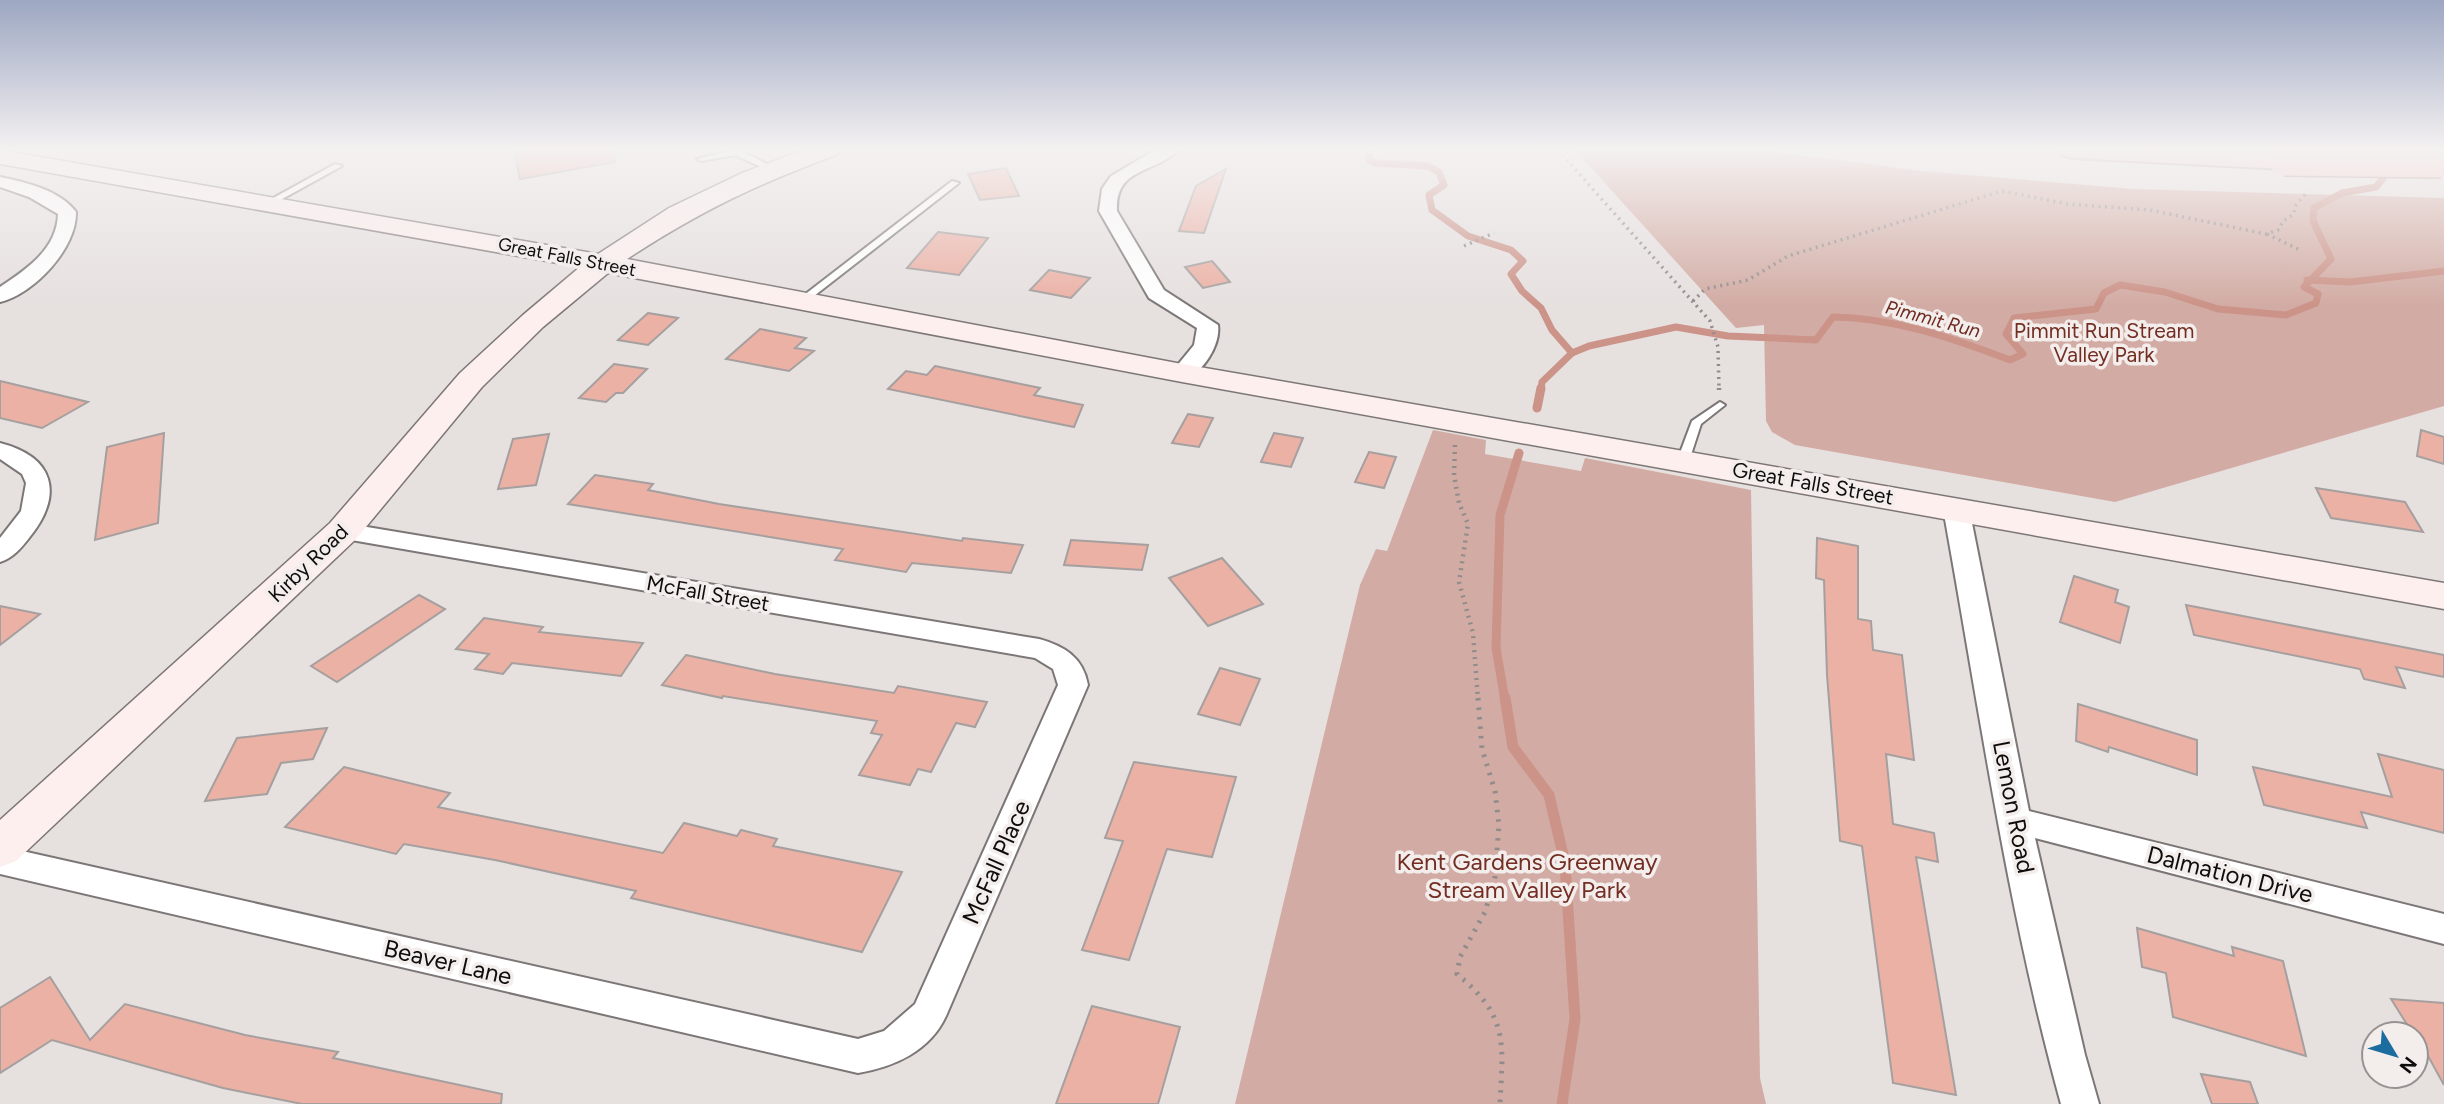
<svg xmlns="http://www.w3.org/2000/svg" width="2444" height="1104" viewBox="0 0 2444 1104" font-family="Figtree,sans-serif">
  <rect width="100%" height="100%" fill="#e6e0df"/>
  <g fill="#d2aca4">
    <polygon points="1575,150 1760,150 1921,171 2133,189 2444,198 2444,406 2115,502 1795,445 1772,432 1766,421 1764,325 1736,328"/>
    <polygon points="1433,430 1486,440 1485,454 1581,471 1585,458 1751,490 1760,1078 1766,1104 1235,1104 1360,585 1376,549 1387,551"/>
  </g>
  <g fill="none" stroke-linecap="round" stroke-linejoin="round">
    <g stroke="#cc9388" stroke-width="7">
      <polyline points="1369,150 1369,160 1375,163 1428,166 1439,172 1444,185 1429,195 1432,210 1468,236 1511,250 1523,261 1511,274 1522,291 1541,308 1552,330 1572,353"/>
      <polyline points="2307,280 2350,282 2444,271"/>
      <path d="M 1541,389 L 1542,382 L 1572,353 L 1589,346 L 1676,327 L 1728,336 L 1816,340 L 1833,317 C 1895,318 1952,338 2010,360 L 2023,354 L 2006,334 L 2014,318 L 2096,309 L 2104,293 L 2120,285 L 2165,292 L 2218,309 L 2286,315 L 2316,303 L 2318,294 L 2304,287 L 2331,259 L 2313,221 L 2314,208 L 2342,193 L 2376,187 L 2392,167"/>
    </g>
    <g stroke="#cc9388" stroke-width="9">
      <polyline points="1537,408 1541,388"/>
      <polyline points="1505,700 1496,648 1500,515 1519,453"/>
    </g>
    <polyline stroke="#cc9388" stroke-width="11" points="1505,698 1513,747 1549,795 1565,863 1575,1019 1562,1104"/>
  </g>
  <g fill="#ebb1a5" stroke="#a5a09f" stroke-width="2">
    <polygon points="514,150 614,150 615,162 520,179"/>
    <polygon points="1006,168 1019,196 980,200 968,174"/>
    <polygon points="1226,169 1204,233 1179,231 1196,186"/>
    <polygon points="938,232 988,238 959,275 907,268"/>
    <polygon points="1212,261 1230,282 1203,288 1185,267"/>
    <polygon points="1049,270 1090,278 1071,298 1030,290"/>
    <polygon points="648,313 678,318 648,345 618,340"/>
    <polygon points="760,329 806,338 795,348 814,351 789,371 726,359"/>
    <polygon points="614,364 647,369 623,393 616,393 606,402 579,398"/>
    <polygon points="935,366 1040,388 1034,395 1083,405 1074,427 888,389 906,371 927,375"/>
    <polygon points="0,381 88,402 42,428 0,418"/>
    <polygon points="1188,414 1213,418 1199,447 1172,443"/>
    <polygon points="2421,430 2444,437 2444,464 2417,456"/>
    <polygon points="164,433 158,523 95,540 107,447"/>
    <polygon points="1274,433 1303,438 1291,467 1261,462"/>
    <polygon points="549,434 536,485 498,489 513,439"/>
    <polygon points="1369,452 1396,457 1384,488 1355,482"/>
    <polygon points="595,475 653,484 648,490 719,504 962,541 963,538 1023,545 1011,573 912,563 906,572 835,560 843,549 568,504"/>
    <polygon points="2316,488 2405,502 2423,532 2331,518"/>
    <polygon points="1817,538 1858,546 1858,619 1871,621 1873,650 1902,655 1914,760 1886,754 1893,824 1934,833 1938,862 1916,857 1956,1095 1893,1083 1862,846 1840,841 1827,675 1824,580 1816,578"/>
    <polygon points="1071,540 1148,545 1142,570 1064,565"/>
    <polygon points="1222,558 1263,604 1208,626 1169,578"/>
    <polygon points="2074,576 2118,590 2115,602 2129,607 2120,643 2060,622"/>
    <polygon points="419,595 445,609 337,682 311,666"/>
    <polygon points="2186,605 2444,655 2444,677 2396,667 2405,688 2364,679 2360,669 2194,635"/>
    <polygon points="0,606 40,614 0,645"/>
    <polygon points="484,618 543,627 539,632 643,643 621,676 512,663 503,674 475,669 489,654 456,649"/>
    <polygon points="686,655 775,674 894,693 898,686 987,702 975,727 956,723 931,772 918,769 910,785 859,775 882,735 871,733 877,721 723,696 722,698 662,685"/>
    <polygon points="1220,668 1260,679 1240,725 1198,714"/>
    <polygon points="2078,704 2197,740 2197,775 2109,747 2108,752 2076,741"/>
    <polygon points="327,728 313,759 281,763 267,794 205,801 237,738"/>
    <polygon points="2378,754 2444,770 2444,833 2361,812 2367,828 2264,805 2253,767 2392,797"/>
    <polygon points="1134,762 1236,777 1212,857 1167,849 1129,960 1082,950 1123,841 1105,838"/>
    <polygon points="344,767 450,793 438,807 663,853 684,823 737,836 741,830 777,839 773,846 902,872 862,952 631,898 636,891 495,860 404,844 396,854 285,827"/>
    <polygon points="2137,928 2234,956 2232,947 2283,961 2306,1056 2173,1017 2166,973 2142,967"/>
    <polygon points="50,977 90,1040 125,1004 245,1035 338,1052 333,1058 502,1094 501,1104 302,1104 223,1088 52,1040 0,1073 0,1008"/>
    <polygon points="2391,999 2444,1003 2444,1085 2416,1034 2413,1034"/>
    <polygon points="1092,1006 1180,1027 1158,1104 1056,1104"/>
    <polygon points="2201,1074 2250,1082 2258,1104 2212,1104"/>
  </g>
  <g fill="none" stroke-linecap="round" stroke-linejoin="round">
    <defs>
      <g id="service">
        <polygon points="733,150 739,150 777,169 770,171 735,155 701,161 697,159"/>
        <polygon points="335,164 342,166 273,204 266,202"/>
        <polygon points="952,181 959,183 805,303 799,303 799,299"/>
        <polygon points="1720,402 1725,405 1701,424 1689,461 1687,463 1679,463 1677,461 1692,421"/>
      </g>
      <g id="minor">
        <path d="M 1155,150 L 1178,150 C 1156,174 1115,166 1117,211 L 1164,290 L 1218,325 C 1221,345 1202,375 1182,380 L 1171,373 L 1194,345 L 1197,328 L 1149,298 L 1099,211 L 1102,189 L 1111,176 Z"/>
        <path d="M 0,177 C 25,182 60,190 76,212 C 77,248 34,294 0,302 L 0,287 C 27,269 57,249 58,214 L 29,197 L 0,187 Z"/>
        <path d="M 0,443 C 55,457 64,495 29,538 C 21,548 13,558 0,562 L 0,538 L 21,511 L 26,483 L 22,474 L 0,459 Z"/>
        <path d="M 1956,500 L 1965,502 L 1969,508 L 2029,811 L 2444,914 L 2444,944 L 2035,838 L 2085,1055 L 2099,1104 L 2061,1104 C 2007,909 1979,707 1943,508 L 1947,502 Z"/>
        <path d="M 343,523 L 1039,639 C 1064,646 1083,657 1088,685 L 946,1016 C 930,1051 894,1067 858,1073 L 0,874 L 0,846 L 858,1039 L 884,1031 L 915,1004 L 1058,685 L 1053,669 L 1035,658 L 334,537 L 330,531 L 334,525 Z"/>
      </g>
      <path id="secondary" d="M 0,150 L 598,254 L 669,208 L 742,173 L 804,150 L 839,150 L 836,155 C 757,184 697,213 627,259 L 1182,364 L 2444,583 L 2444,609 L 1182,382 L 608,273 L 543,327 L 482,387 L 356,539 L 16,861 L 0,867 L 0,820 L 330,523 L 460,373 L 523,315 L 580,267 L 0,164 Z"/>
      <polygon id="motorway" points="2059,150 2284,153 2293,156 2297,161 2293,166 2284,169 2072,158 2063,155"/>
    </defs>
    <use href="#service" stroke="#7c7776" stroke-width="4"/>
    <use href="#minor" stroke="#7c7776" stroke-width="4"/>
    <use href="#secondary" stroke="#7c7776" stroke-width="3"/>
    <use href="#motorway" stroke="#a48883" stroke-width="4"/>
    <g stroke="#918c8b" stroke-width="3.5" stroke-dasharray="2 4.5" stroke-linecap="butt">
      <polyline points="1558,150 1710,321 1718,347 1719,389"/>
      <polyline points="2267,234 2302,251"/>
      <polyline points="1464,246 1494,233"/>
      <polyline points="1693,301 1705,289 1748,280 1788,256 2002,191 2067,204 2150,210 2266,234 2278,230 2283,221 2294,214 2295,206 2308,191"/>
    </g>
    <g stroke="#918c8b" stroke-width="4.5" stroke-dasharray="2 5" stroke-linecap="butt">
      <polyline points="1719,388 1719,393"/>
      <polyline points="1455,445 1454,475 1459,503 1468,524 1459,582 1473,633 1478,700"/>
    </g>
    <path stroke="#918c8b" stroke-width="5" stroke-dasharray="2.5 7" stroke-linecap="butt" d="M 1478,698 L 1482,749 L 1495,791 L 1499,825 L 1495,877 L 1485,912 L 1460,957 L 1457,974 C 1509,1017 1503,1042 1500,1104"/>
    <use href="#service" fill="#fff" fill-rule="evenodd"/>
    <use href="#minor" fill="#fff" fill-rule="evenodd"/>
    <use href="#secondary" fill="#fcefed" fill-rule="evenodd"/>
    <use href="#motorway" fill="#f5cbc3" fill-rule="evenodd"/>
    <defs>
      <polyline id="motorway-bridge" points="2284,161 2441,163"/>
    </defs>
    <use href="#motorway-bridge" stroke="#a48883" stroke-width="32" stroke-linecap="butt"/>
    <use href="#motorway-bridge" stroke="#f5cbc3" stroke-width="29"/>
  </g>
  <linearGradient id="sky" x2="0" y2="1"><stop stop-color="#9da7c2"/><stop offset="0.49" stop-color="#f4f1f1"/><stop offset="1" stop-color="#f4f1f1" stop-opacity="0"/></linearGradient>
  <rect width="2444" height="305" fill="url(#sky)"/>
  <g text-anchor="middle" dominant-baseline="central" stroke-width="7" stroke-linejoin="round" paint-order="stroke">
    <g font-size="18" fill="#0f0d0c" stroke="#f3edec">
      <text transform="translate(567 257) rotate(11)">Great Falls Street</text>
    </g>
    <g font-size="19" font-style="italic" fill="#6f291f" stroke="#f3edec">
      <text transform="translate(1933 319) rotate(15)">Pimmit Run</text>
    </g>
    <g font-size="21" fill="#732d22" stroke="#f3edec">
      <text x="2104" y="330">Pimmit Run Stream<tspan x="2104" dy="24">Valley Park</tspan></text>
    </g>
    <g font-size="21" fill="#0f0d0c" stroke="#f3edec">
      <text transform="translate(1813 483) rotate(10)">Great Falls Street</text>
      <text transform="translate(308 563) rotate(-44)">Kirby Road</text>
      <text transform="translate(708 593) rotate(10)">McFall Street</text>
    </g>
    <g font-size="24" fill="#0f0d0c" stroke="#f3edec">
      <text transform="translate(2014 807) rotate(79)">Lemon Road</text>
      <text transform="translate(996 862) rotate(-66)">McFall Place</text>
      <text transform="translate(2230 874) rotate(14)">Dalmation Drive</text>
      <text transform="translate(448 962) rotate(13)">Beaver Lane</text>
    </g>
    <g font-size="24" fill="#732d22" stroke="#f3edec">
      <text x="1527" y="861">Kent Gardens Greenway<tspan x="1527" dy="28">Stream Valley Park</tspan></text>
    </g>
  </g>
  <g transform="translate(2395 1055) rotate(128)"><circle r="33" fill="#f3edec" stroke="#989392" stroke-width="2"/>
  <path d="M0-5L12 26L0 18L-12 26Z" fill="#1c6d9f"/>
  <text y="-10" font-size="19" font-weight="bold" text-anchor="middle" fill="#0f0d0c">N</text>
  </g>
</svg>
